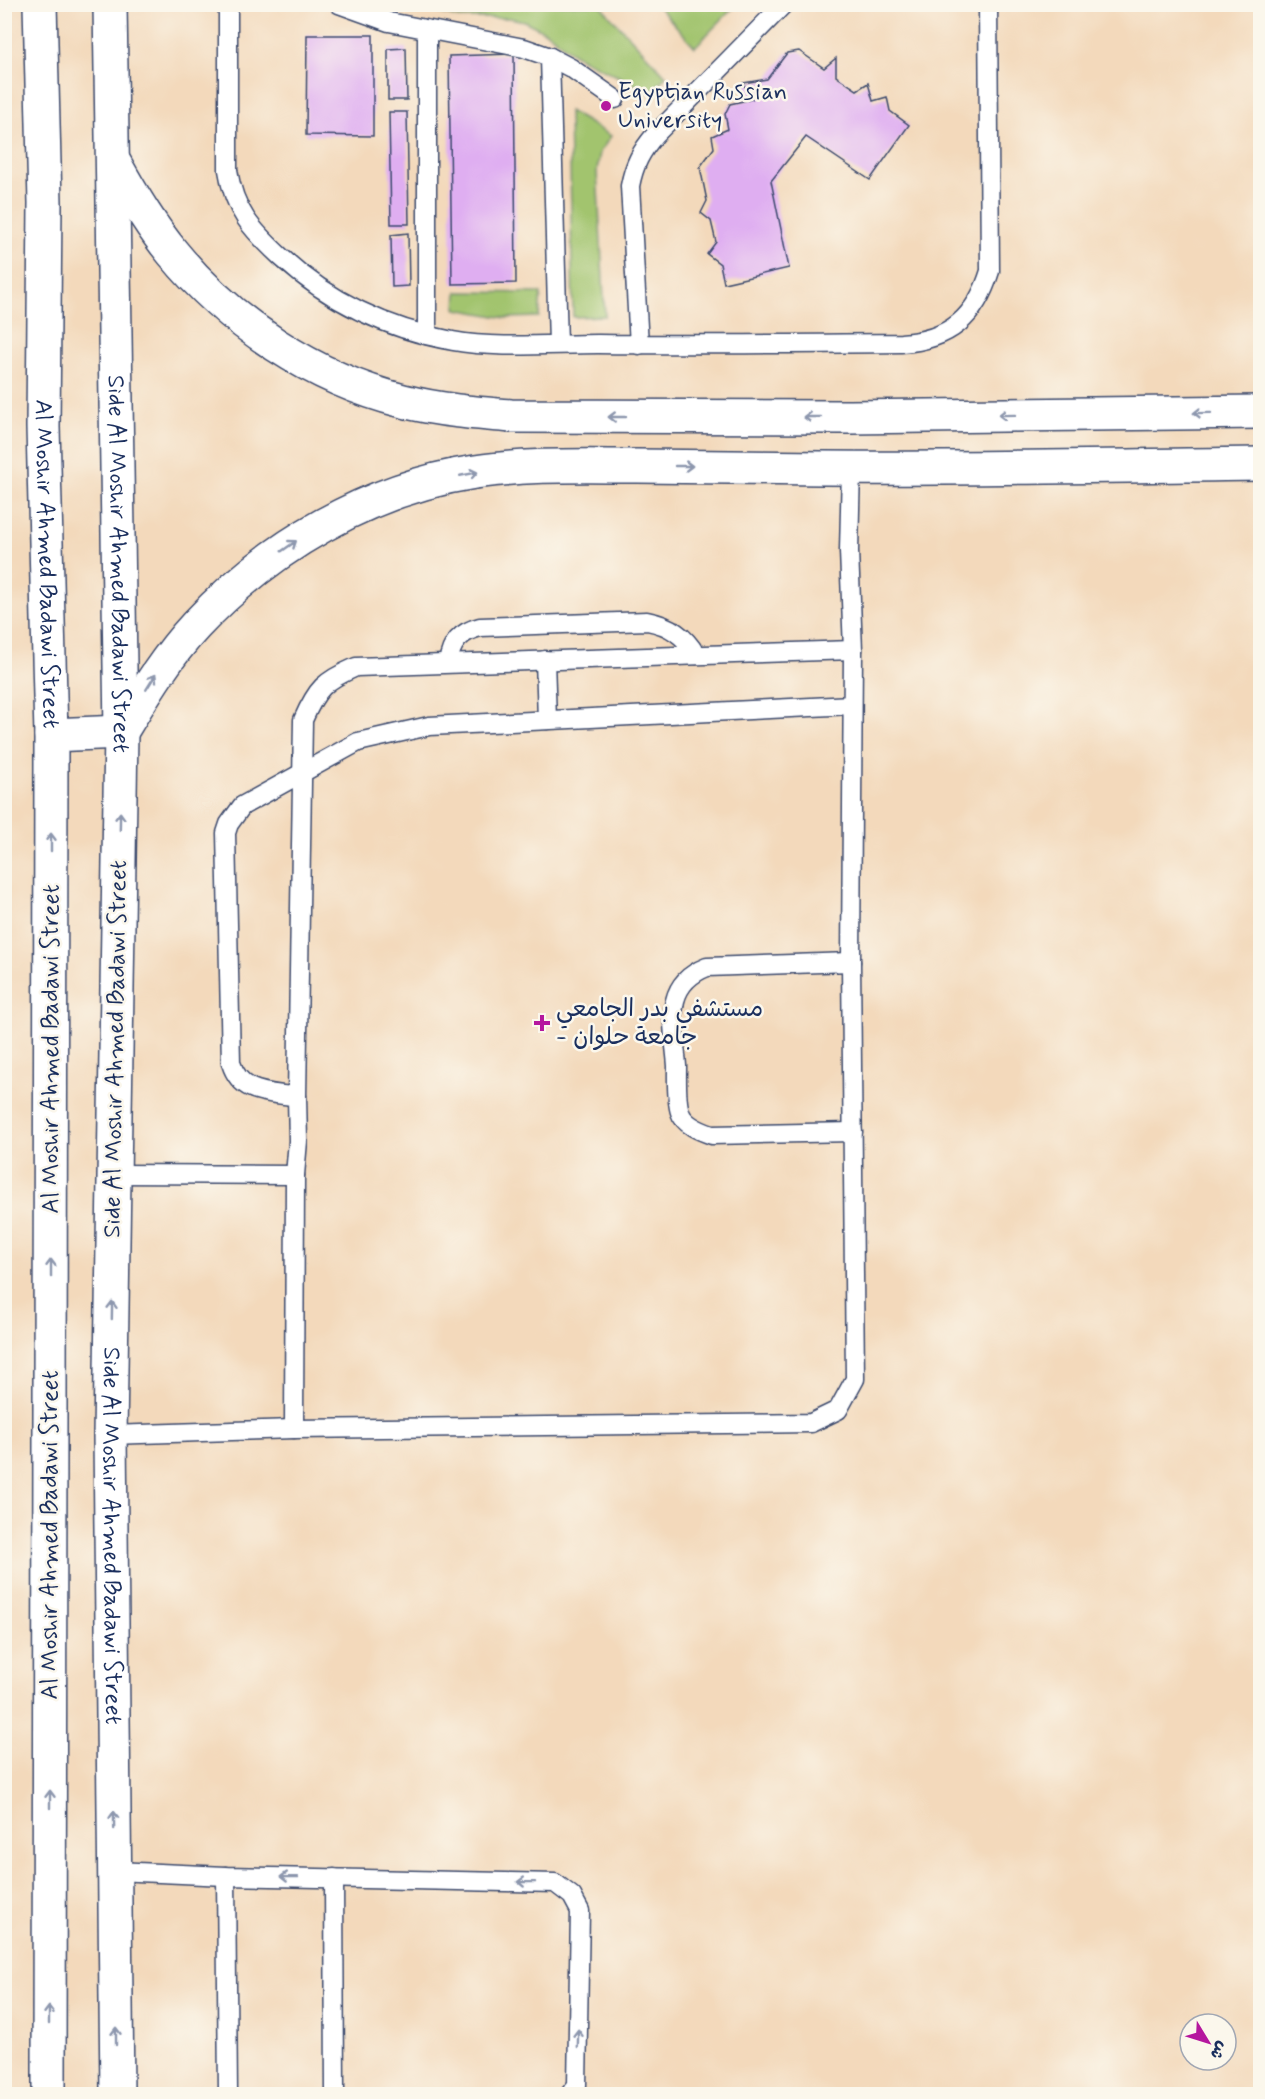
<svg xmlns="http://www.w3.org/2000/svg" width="1265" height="2099" viewBox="0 0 1265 2099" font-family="Mynerve,'Playpen Sans Arabic',sans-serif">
  <rect width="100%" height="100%" fill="#fbf7ec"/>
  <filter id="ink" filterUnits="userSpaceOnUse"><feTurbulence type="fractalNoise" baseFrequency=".0167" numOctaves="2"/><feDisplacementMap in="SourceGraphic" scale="12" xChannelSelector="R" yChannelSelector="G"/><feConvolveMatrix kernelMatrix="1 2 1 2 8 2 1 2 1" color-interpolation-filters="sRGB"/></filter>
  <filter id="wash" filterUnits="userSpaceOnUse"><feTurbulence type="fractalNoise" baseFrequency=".008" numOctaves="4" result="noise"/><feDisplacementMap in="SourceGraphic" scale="24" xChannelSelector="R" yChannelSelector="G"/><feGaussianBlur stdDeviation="1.35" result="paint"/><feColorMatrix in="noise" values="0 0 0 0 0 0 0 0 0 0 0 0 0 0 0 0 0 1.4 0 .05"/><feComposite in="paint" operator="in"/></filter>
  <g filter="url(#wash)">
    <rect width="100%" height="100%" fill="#f3d9bb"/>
    <g fill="#a2c46e" stroke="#5e7a66" stroke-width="1.5">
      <polygon points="412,5 600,5 666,76 651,92 584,60 570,51 548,33 524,21 510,18 458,18"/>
      <polygon points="657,5 736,5 695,47"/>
      <polygon points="569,111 611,136 600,152 597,171 605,316 573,317"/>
      <polygon points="457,292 541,293 539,317 506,318 456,309"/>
    </g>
    <g id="blocks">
      <g fill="#dfaef1">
        <polygon points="307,35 373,35 373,136 306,135"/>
        <polygon points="406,48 407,100 388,100 388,49"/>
        <polygon points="799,51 824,68 836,58 836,76 857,90 868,83 873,101 887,97 890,111 909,125 870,180 806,137 771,181 789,268 724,283 720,264 707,254 716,242 711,221 701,213 707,201 700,167 714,148 712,136 728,129 725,114 730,104 752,99 743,83 767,79 787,53"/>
        <polygon points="514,54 516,283 452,284 449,56"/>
        <polygon points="389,112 407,112 409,224 391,224"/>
        <polygon points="408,233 409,286 392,287 391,235"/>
      </g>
    </g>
  </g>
  <g filter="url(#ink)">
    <use href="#blocks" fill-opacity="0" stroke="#3b486c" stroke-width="1.5"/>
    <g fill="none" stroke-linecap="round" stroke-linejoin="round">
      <defs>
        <g id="service">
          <path d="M 228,4 L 228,170 C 234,211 252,230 281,257 C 330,302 387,329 453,341 C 496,349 553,344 598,344 C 699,345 800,344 901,343 C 950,340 976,317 990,271 L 988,4"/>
          <polyline points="339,4 389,22 524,48 550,57 571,68 615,99"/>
          <polyline points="427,30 427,335"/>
          <polyline points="550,57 558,344"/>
          <path d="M 639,345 L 630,186 C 634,165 641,151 655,135 L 784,4"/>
          <polyline points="545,660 547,720"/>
          <path d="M 448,663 C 451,643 460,632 480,627 L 647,621 C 669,625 685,635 696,655"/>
          <path d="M 851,962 L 707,967 C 661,985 674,1026 677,1066 C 677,1079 676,1100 680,1112 C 684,1125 700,1131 712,1135 L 853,1132"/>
          <path d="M 297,1097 C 268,1092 241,1095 231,1063 L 226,833 L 229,824 L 242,806 L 358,742 L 429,726 L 852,705"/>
          <path d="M 114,1174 L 295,1175 L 298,1141 L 297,1097 L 303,720 C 317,688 324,681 356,667 L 853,650"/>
          <polyline points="294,1429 295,1175"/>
          <polyline points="110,1435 294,1429 811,1423 838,1410 855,1379 851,962 853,650 849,551 851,468"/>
          <polyline points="115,1871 226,1876 555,1883 572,1896 580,1911 577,2085 570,2094"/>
          <polyline points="226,1876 228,2094"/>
          <polyline points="334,1878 335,2094"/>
        </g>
        <g id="minor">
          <path id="s1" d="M 110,4 L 121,732 L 110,1435 L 117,2094"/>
          <path d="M 115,164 C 132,195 150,225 172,252 C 230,323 314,379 403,401 C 439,410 474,413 511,416 L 850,417 L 1260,412"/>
          <path d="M 121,732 C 144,694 166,657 196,625 C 269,547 369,488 475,472 C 529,464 583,466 637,466 C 699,467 762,467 824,468 C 969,469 1115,466 1260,464"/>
        </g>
        <g id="tertiary">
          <path id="s2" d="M 40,4 L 45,203 L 43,427 L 51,735 L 49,2094"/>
          <polyline points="51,735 121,732"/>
        </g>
      </defs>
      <use href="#service" stroke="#3b486c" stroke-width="21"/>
      <use href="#minor" stroke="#3b486c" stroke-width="36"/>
      <use href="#tertiary" stroke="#3b486c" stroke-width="36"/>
      <use href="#service" stroke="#fff" stroke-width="18"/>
      <use href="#minor" stroke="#fff" stroke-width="33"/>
      <use href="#tertiary" stroke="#fff" stroke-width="33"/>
    </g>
    <defs><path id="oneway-shaft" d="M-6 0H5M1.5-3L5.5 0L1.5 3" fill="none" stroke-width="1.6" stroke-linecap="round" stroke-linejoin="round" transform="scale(1.5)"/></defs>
    <g stroke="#8d97ae">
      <use href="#oneway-shaft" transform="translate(1202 413) rotate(179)"/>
      <use href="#oneway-shaft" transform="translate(1007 415) rotate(179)"/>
      <use href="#oneway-shaft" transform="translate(617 417) rotate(-180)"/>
      <use href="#oneway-shaft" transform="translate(812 417) rotate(-180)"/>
      <use href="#oneway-shaft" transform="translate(684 466)"/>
      <use href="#oneway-shaft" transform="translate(469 474) rotate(-11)"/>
      <use href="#oneway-shaft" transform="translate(289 546) rotate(-35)"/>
      <use href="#oneway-shaft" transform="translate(151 682) rotate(-58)"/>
      <use href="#oneway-shaft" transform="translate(120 821) rotate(-89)"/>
      <use href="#oneway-shaft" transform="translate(51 842) rotate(-90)"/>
      <use href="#oneway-shaft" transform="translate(51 1268) rotate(-90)"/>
      <use href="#oneway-shaft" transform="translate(112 1310) rotate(-89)"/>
      <use href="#oneway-shaft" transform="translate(50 1799) rotate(-90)"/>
      <use href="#oneway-shaft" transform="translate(114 1820) rotate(-91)"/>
      <use href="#oneway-shaft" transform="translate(289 1877) rotate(-179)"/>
      <use href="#oneway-shaft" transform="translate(526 1882) rotate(-179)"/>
      <use href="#oneway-shaft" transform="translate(49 2015) rotate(-90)"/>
      <use href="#oneway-shaft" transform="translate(116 2036) rotate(-90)"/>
      <use href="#oneway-shaft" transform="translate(578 2038) rotate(-89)"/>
    </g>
  </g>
  <g fill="#b5179e" stroke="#fbf7ec" stroke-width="2">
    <circle cx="606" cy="106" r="6"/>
    <path d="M539 1014h6v6h6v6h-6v6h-6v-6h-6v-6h6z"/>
  </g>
  <g text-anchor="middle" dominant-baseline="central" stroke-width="5" stroke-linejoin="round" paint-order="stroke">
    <g font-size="24" fill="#1b2f5e" stroke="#fbf7ec" text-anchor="start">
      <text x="618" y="92">Egyptian Russian<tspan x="618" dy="28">University</tspan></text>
      <text x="556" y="1009">مستشفي بدر الجامعي<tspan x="556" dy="28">- جامعة حلوان</tspan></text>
    </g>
    <g font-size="24" fill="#1b2f5e" stroke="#fbf7ec">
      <text stroke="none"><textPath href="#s2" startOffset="560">Al Moshir Ahmed Badawi Street</textPath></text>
      <text stroke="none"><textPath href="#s1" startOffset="560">Side Al Moshir Ahmed Badawi Street</textPath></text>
      <text transform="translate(51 1049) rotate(-90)">Al Moshir Ahmed Badawi Street</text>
      <text transform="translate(116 1049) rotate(-89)">Side Al Moshir Ahmed Badawi Street</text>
      <text transform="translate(50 1535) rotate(-90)">Al Moshir Ahmed Badawi Street</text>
      <text stroke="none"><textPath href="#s1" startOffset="1532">Side Al Moshir Ahmed Badawi Street</textPath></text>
    </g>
  </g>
  <rect width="1265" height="2099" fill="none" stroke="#fbf7ec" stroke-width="24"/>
  <g transform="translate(1208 2042) rotate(128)"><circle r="28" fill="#fbf7ec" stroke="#a1a7b3" stroke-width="1.5"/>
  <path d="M0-4.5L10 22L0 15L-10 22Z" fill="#b5179e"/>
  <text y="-9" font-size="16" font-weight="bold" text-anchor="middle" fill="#1b2f5e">ش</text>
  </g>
</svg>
